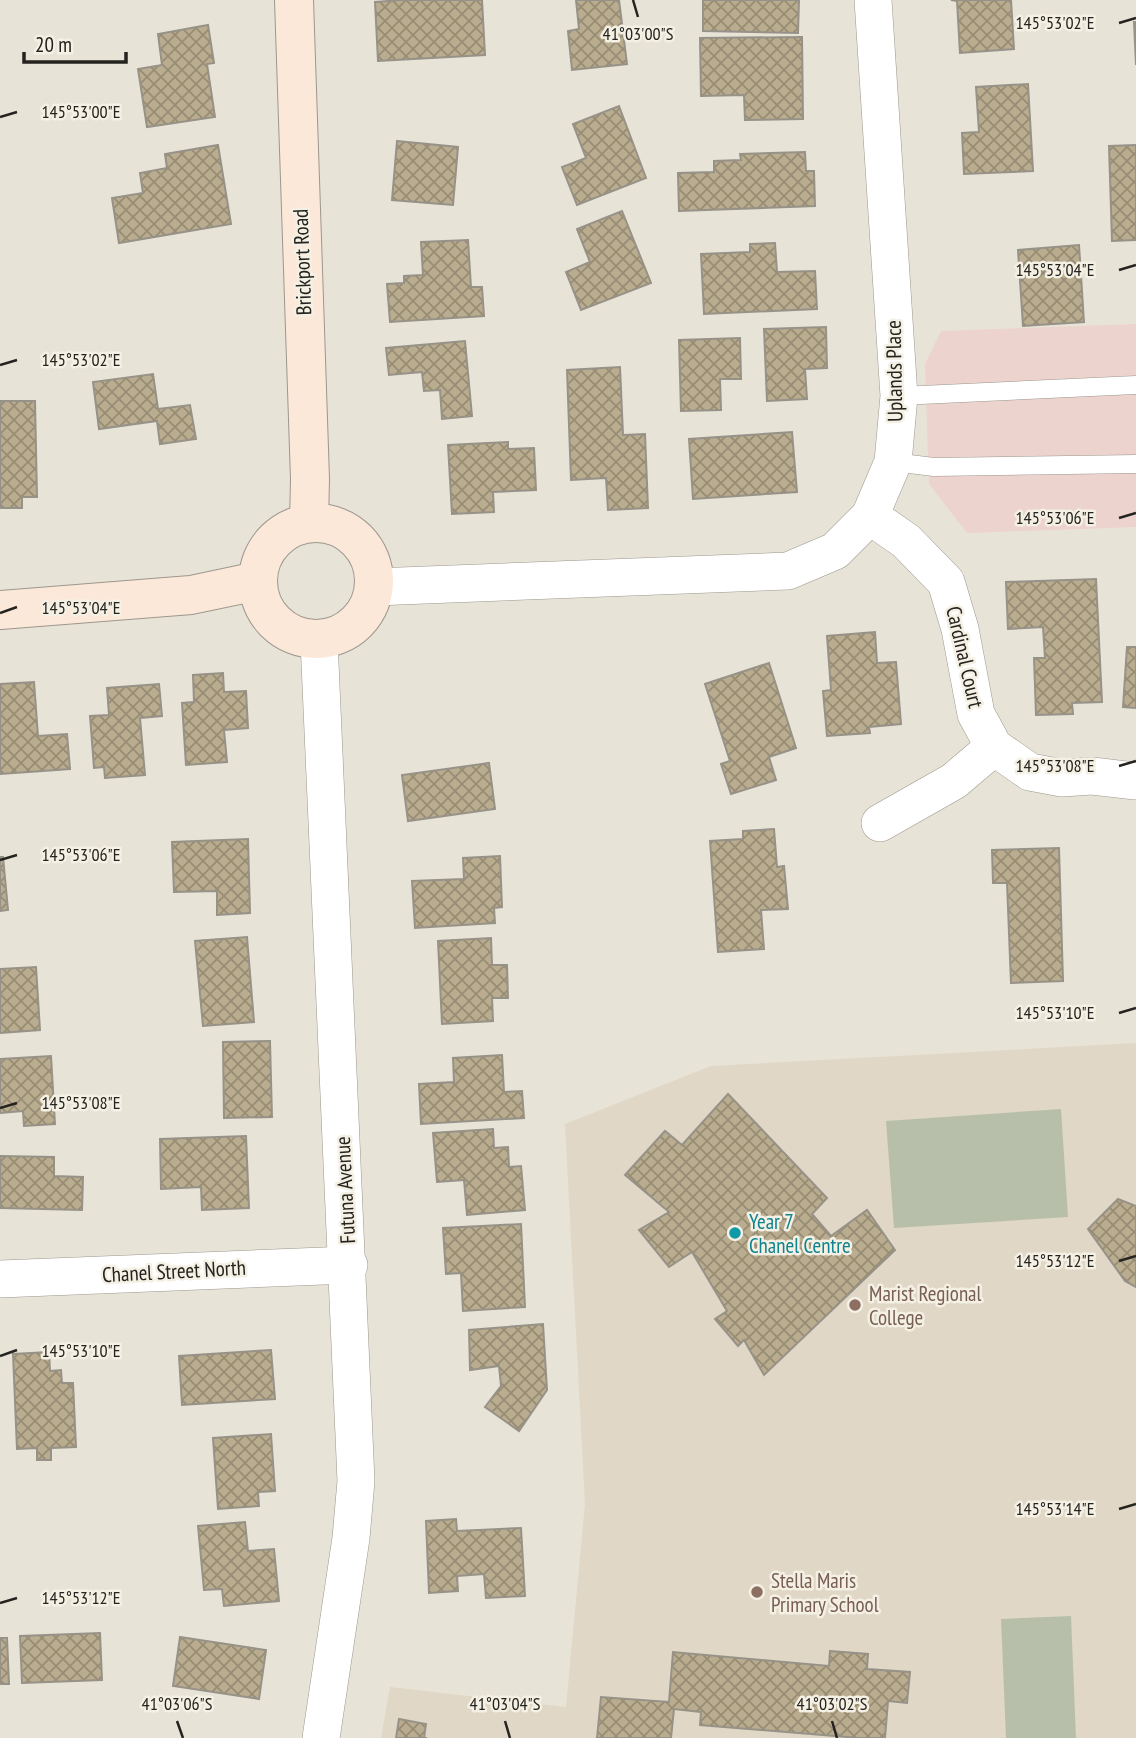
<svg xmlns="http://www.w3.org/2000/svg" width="1136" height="1738" viewBox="0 0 1136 1738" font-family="'PT Sans Narrow',sans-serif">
  <defs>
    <pattern id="building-cross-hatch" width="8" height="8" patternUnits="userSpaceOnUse" patternTransform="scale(1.75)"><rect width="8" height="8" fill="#baac8f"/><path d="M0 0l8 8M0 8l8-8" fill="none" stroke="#978c74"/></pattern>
  </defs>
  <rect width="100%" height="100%" fill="#e8e3d7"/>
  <polygon fill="#edd3cd" points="1136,324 1136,527 967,533 929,484 925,364 941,331"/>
  <polygon fill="#e0d7c6" points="1136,1043 1136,1738 381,1738 390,1687 566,1707 585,1504 565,1124 711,1066"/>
  <g fill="#b7bfab">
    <polygon points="1061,1109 1068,1217 894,1228 886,1121"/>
    <polygon points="1071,1616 1076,1738 1006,1738 1001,1619"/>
  </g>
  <g fill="url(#building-cross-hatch)" stroke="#979288" stroke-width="2">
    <polygon points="401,0 482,0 485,55 378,61 375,2"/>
    <polygon points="576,0 619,0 627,64 572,70 568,31 579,29"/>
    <polygon points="703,0 799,0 798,33 703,31"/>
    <polygon points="951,0 1011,0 1014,49 960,53 957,1"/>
    <polygon points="1134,22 1136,22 1136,65"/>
    <polygon points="208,25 214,63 207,64 215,117 147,127 138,69 162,65 158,34"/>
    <polygon points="802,37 803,119 745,120 744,95 701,96 700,38"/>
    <polygon points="1028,84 1033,171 964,174 962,133 979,132 976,87"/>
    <polygon points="619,106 646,178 577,205 562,167 586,158 573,124"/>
    <polygon points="397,141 458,147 453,205 392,200"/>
    <polygon points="218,145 231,224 119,243 112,198 143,193 140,173 167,168 165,154"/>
    <polygon points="1136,145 1136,240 1112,241 1109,146"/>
    <polygon points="805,152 806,171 814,171 815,206 679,211 678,173 714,172 714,161 741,160 740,154"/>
    <polygon points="622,211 651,283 581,310 566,272 590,262 577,229"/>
    <polygon points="468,240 471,287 482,287 484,316 390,322 387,284 404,283 404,276 423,275 421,242"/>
    <polygon points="775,243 777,272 815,271 817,309 704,314 701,254 750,252 750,244"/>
    <polygon points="1079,245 1084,322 1023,326 1018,250"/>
    <polygon points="826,327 827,368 805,369 807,399 767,401 764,329"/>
    <polygon points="740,338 741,379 720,379 721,410 681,411 679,340"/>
    <polygon points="465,341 472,416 442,419 440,390 424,391 422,372 389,375 386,348"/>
    <polygon points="620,367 623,435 645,434 648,508 608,510 606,478 571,480 567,370"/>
    <polygon points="153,374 158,409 190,405 196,439 160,444 157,421 99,429 93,382"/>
    <polygon points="0,401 35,401 37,497 22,497 22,508 0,508"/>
    <polygon points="792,432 797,492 693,499 689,439"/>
    <polygon points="508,442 508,449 534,448 536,490 493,492 494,512 452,514 448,445"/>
    <polygon points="1096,579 1102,702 1072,703 1073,714 1036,715 1034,658 1045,658 1043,627 1008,629 1006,582"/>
    <polygon points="875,632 877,663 896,662 901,724 869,727 870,733 827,736 823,691 831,690 827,636"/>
    <polygon points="1127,647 1136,647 1136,708 1123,707"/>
    <polygon points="769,663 796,748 769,757 776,780 731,794 721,764 730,761 705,684"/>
    <polygon points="223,673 224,692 246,691 248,728 224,730 227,762 186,765 182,703 194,702 193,675"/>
    <polygon points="34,682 38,736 67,734 70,769 0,774 0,684"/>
    <polygon points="159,684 162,716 140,718 145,775 105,778 104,767 94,768 90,716 109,715 107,688"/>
    <polygon points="489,763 495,809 408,821 402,775"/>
    <polygon points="774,829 777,867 784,866 788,909 761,910 764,949 718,952 710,841 743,839 743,831"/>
    <polygon points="248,839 250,913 217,915 217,891 174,892 172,842"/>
    <polygon points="1059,848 1063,981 1011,983 1007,883 993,883 992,850"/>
    <polygon points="500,856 502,907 494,908 495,923 415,928 412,881 464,879 463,858"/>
    <polygon points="0,857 3,857 8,910 0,911"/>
    <polygon points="247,937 254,1022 203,1026 195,941"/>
    <polygon points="491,938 492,965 507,965 508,998 492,998 493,1021 442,1024 438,941"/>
    <polygon points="36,967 40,1030 0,1033 0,969"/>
    <polygon points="270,1041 272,1117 224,1118 223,1042"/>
    <polygon points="502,1055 504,1092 522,1091 524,1118 421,1124 419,1084 454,1082 453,1058"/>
    <polygon points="51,1056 55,1124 24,1126 23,1111 0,1113 0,1059"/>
    <polygon points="728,1094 827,1198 812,1214 831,1236 867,1210 895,1250 764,1375 744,1340 738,1346 715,1319 727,1311 692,1252 669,1267 639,1230 669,1212 625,1175 665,1131 682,1145"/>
    <polygon points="493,1129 494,1148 508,1147 509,1167 521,1166 525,1210 467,1215 464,1180 437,1182 433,1133"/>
    <polygon points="246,1136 249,1208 202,1210 201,1187 161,1189 160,1139"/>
    <polygon points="0,1156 54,1157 54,1176 83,1177 82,1210 0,1208"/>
    <polygon points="1118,1199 1136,1206 1136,1287 1125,1281 1088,1229"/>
    <polygon points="521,1224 525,1307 463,1311 461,1273 446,1274 443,1228"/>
    <polygon points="543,1324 547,1390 519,1431 485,1407 501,1386 499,1366 470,1370 469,1330"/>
    <polygon points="271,1350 275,1399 182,1405 179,1356"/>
    <polygon points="49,1352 50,1371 61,1370 62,1383 73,1383 76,1447 51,1448 51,1460 37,1460 37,1448 17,1449 13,1354"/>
    <polygon points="271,1434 275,1491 258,1492 259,1506 218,1509 213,1438"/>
    <polygon points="456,1519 457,1531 521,1528 525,1596 486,1598 484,1574 457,1576 458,1591 429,1593 426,1521"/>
    <polygon points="245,1522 248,1551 274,1549 279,1601 224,1606 222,1589 204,1590 198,1526"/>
    <polygon points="100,1633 102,1680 22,1683 20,1636"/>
    <polygon points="180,1637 266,1650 259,1699 173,1686"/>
    <polygon points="0,1638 7,1638 9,1684 0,1684"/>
    <polygon points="830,1651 868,1654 867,1669 910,1672 907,1703 888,1701 885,1738 859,1738 700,1725 701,1712 674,1709 671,1738 597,1738 601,1697 669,1702 673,1652 829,1666"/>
    <polygon points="399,1719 426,1724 424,1738 427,1738 396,1738"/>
  </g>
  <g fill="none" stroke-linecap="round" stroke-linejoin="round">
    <defs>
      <g id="lane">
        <polyline points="899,396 1136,385"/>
        <polyline points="893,462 934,467 1136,464"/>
      </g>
      <g id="street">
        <polyline points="870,516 906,541 946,582 960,629 976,714 994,747 1030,772 1062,778 1092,776 1136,781"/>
        <polyline points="374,587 788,571 835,551 870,516 893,462 899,396 873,0"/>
        <polyline points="319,640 356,1481 351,1538 321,1738"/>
        <polyline points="880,823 954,781 994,747"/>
        <polyline points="0,1279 349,1265"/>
      </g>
      <g id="secondary">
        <polyline points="294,0 310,479 309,523"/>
        <circle cx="316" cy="581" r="58"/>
        <polyline points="0,610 191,595 257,581"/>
      </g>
    </defs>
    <use href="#lane" stroke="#9c978d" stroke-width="19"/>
    <use href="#street" stroke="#9c978d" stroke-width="38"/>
    <use href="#secondary" stroke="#9c978d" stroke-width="40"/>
    <use href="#lane" stroke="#fff" stroke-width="18"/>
    <use href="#street" stroke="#fff" stroke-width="37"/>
    <use href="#secondary" stroke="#fce8d9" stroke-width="38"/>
  </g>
  <path fill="none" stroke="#25231f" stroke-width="2.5" d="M 633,0 L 638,17M 1119,23 L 1136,18M 0,117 L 17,112M 1119,270 L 1136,265M 0,365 L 17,360M 1119,518 L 1136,513M 0,613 L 17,607M 1119,766 L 1136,761M 0,860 L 17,855M 1119,1013 L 1136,1008M 0,1108 L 17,1103M 1119,1261 L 1136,1256M 0,1356 L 17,1350M 1119,1509 L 1136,1504M 0,1603 L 17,1598M 177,1721 L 183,1738M 505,1721 L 510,1738M 832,1721 L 837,1738"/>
  <circle fill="#0f9aa8" stroke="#f5f0e4" stroke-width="2.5" cx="735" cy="1233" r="7"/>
  <g fill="#8d6e63" stroke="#f5f0e4" stroke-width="2.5">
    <circle cx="855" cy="1305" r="7"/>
    <circle cx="757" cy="1592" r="7"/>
  </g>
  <g text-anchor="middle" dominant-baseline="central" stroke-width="5" stroke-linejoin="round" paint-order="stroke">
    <g font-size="21" fill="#25231f" stroke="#f5f0e4">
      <text transform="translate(302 262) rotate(-92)">Brickport Road</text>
      <text transform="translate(894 371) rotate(-91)">Uplands Place</text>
      <text transform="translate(965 657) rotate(77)">Cardinal Court</text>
      <text transform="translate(345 1190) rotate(-93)">Futuna Avenue</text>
      <text transform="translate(174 1271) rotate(-3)">Chanel Street North</text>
    </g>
    <g font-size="21" fill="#0d838f" stroke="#f5f0e4" text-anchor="start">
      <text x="749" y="1221">Year 7<tspan x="749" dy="24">Chanel Centre</tspan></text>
    </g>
    <g font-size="21" fill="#785e54" stroke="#f5f0e4" text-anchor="start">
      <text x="869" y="1293">Marist Regional<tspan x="869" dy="24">College</tspan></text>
      <text x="771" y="1580">Stella Maris<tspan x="771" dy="24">Primary School</tspan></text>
    </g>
  </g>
  <g font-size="18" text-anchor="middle" fill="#25231f" stroke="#f5f0e4" stroke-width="5" stroke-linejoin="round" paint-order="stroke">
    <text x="1055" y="29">145°53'02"E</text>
    <text x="638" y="40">41°03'00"S</text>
    <text x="81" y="118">145°53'00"E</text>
    <text x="1055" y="276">145°53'04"E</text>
    <text x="81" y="366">145°53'02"E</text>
    <text x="1055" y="524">145°53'06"E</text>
    <text x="81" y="614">145°53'04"E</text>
    <text x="1055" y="772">145°53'08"E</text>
    <text x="81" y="861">145°53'06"E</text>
    <text x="1055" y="1019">145°53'10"E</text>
    <text x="81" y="1109">145°53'08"E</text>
    <text x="1055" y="1267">145°53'12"E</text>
    <text x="81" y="1357">145°53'10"E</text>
    <text x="1055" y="1515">145°53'14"E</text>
    <text x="81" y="1604">145°53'12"E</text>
    <text x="177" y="1710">41°03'06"S</text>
    <text x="505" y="1710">41°03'04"S</text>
    <text x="832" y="1710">41°03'02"S</text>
  </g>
  <path d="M24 52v10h102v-10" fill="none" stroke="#25231f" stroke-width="3.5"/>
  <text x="35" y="52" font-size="21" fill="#25231f" stroke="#f5f0e4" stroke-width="5" paint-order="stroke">20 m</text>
</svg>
